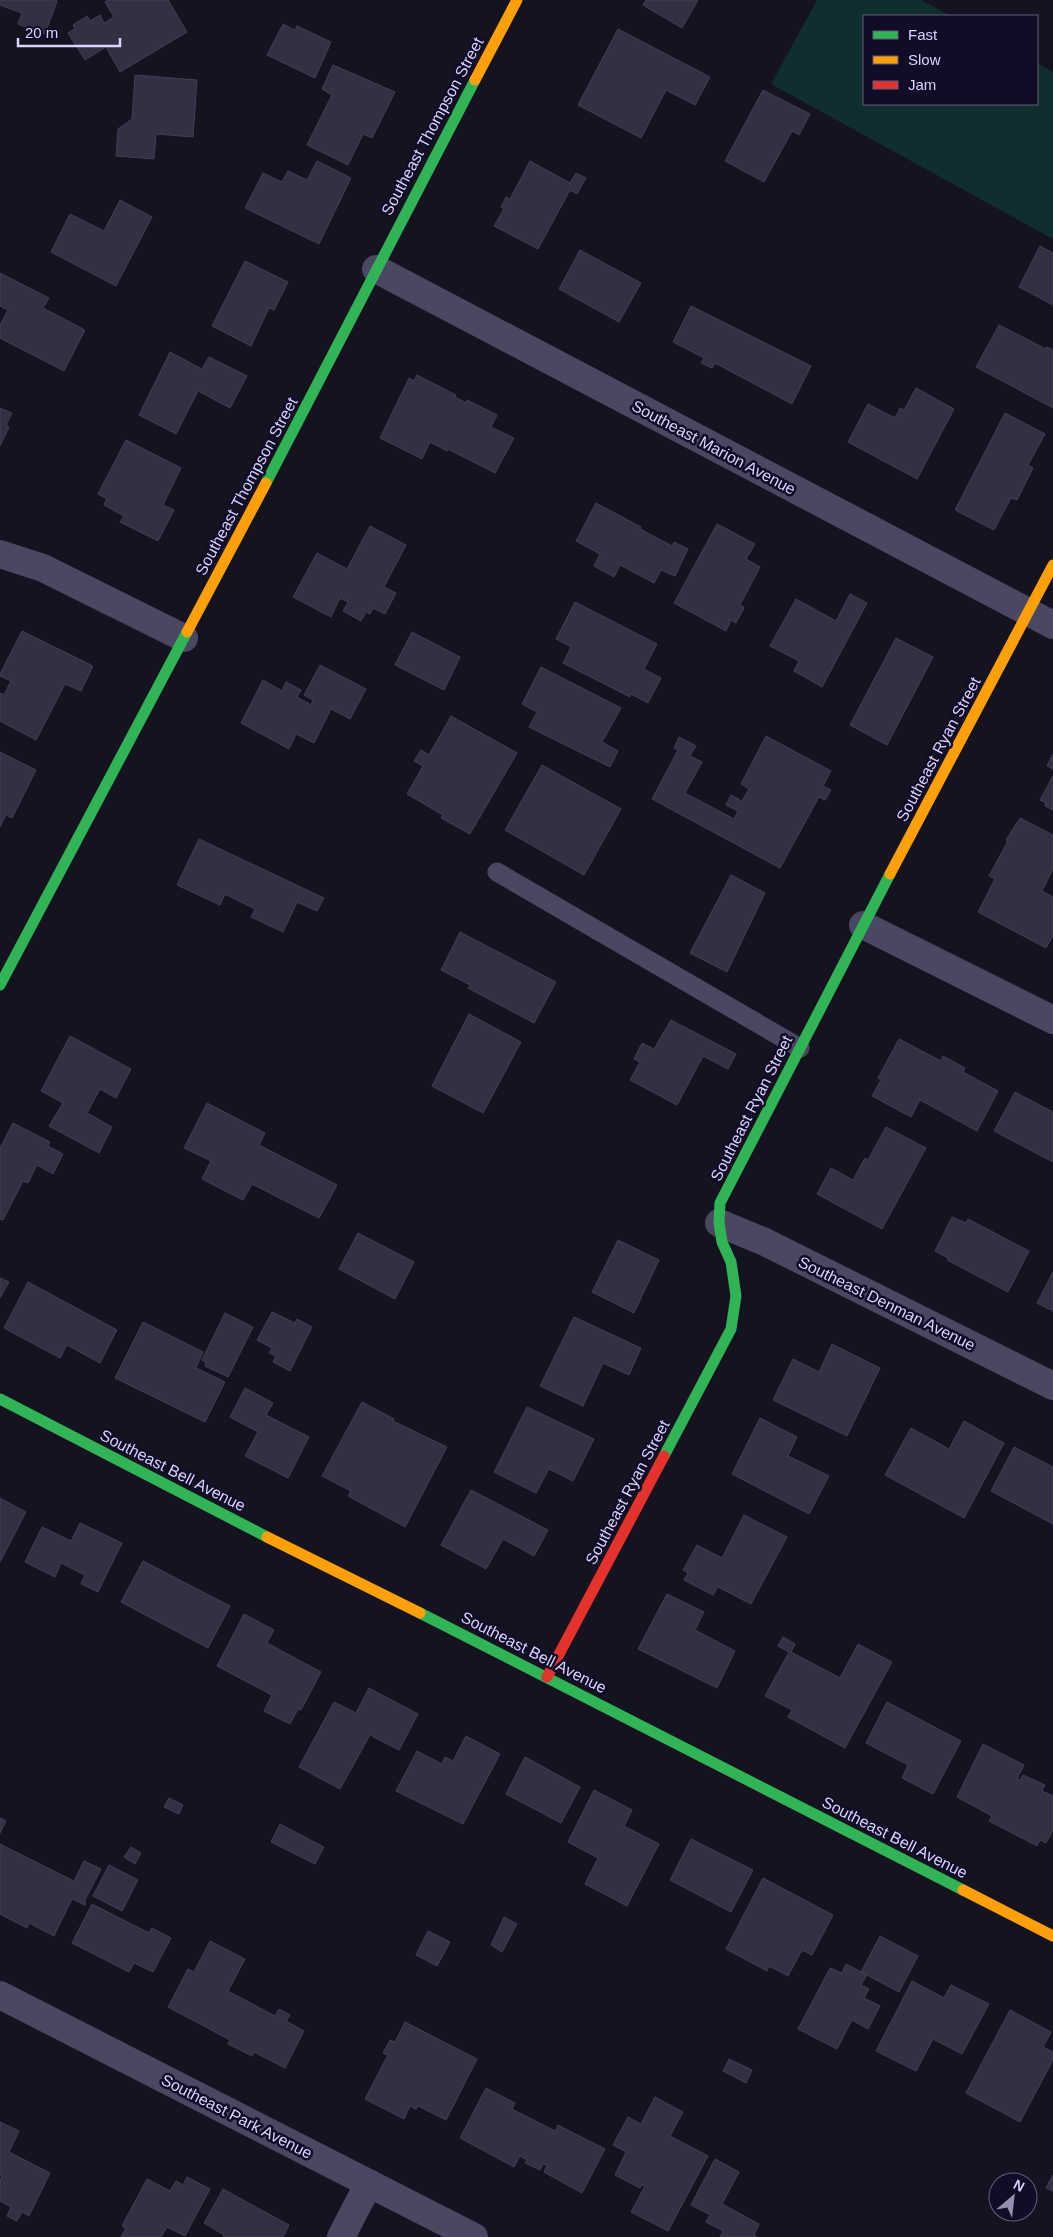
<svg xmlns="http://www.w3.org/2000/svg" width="1053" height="2237" font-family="Arial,sans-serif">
<rect width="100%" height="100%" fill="#161321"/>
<!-- green -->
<path fill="#102d2f" d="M817,0h104l30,16h-87v88h173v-41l16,9v167l-282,-155z"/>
<!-- building -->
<path fill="#343043" stroke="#433d55" d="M0,0h54l3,1 -12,33 -27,-10 4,-11 -22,-8z
M108,0h60l19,32 -67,40 -14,-25 -21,13 -17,-27 7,-4 -2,-4 14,-9 3,5 10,-6 4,8 10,-6 -9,-15z
M646,0h52l-16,28 -39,-23z
M283,24l12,6 2,-4 34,16 -16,36 -48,-23z
M618,29l92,48 -15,28 -29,-15 -25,48 -63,-33z
M333,65l62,27 -23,46 -9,-4 -15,31 -41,-20 25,-50 -10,-6z
M135,75l62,5 -4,57 -37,-3 -2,25 -38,-3 2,-27 14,-10z
M763,90l47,24 -11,21 -7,-4 -28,51 -39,-21z
M317,161l34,17 -32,66 -74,-36 18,-35 19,9 6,-11 19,9z
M530,161l40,22 6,-10 10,5 -9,16 -7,-4 -32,59 -44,-23 10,-17 -3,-2 5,-10 4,2z
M120,200l32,17 -36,69 -65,-34 19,-38 34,17z
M1040,246l13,7v52l-34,-18z
M580,250l61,33 -22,39 -60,-33z
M245,261l43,21 -14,28 -5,-2 -18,38 -39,-20z
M0,273l49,25 -6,10 42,22 -21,41 -64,-33v-13l8,-15 -8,-4z
M691,306l120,60 -19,38 -77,-41 -3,5 -11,-5 3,-5 -31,-16z
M999,325l47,24 1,-2 6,3v58l-77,-41z
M170,352l32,17 7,-12 38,19 -17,32 -32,-17 -22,43 -37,-19z
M417,375l39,20 -1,2 11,6 1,-3 30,15 -6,12 23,11 -19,35 -47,-24 -1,2 -17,-9 -8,17 -42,-21 29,-60 5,3z
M916,388l38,21 -37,70 -69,-37 20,-38 27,14 5,-10 4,2z
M0,408l12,5 -6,12 3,2 -9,19z
M1005,413l40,21 -17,31 5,3 -16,32 -6,-2 -17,32 -39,-20z
M126,440l55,28 -18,37 11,5 -16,31 -38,-19 4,-6 -20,-11 3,-6 -9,-5z
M596,503l45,24 -1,2 32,17 2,-4 14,7 -13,27 -14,-6 -7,13 -34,-18 -6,12 -20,-11 6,-12 -24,-13z
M717,524l38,20 -9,15 14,8 -20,38 4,2 -1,3 -7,13 -5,-3 -5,11 -52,-28z
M370,526l36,19 -22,42 12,6 -11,21 -12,-6 -3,6 -4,-2 -5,9 -18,-10 5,-9 -8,-4 -9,19 -38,-20 24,-44 30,16z
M850,594l17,9 -45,84 -28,-16 5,-10 -29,-15 26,-47 40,22z
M575,602l82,42 -13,25 17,9 -13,25 -17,-9 -1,3 -67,-34 8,-16 -15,-8z
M22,631l71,35 -12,25 -16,-7 -29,56 -36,-19v-28l4,2 7,-14 -11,-5v-2z
M412,632l48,25 -16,33 -49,-25z
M896,638l37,19 -46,88 -37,-20z
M320,665l46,24 -16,30 -19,-10 -17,34 -18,-9 -7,15 -48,-26 22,-43 19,11 4,-9 15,8 -4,7 14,8 2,-5 -9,-5z
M541,667l80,41 -19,34 16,9 -8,16 -81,-40 8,-15 -15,-8z
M451,716l66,37 -47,81 -29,-16 2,-3 -36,-21 16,-28 -9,-5 7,-11 8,5z
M766,736l65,35 -8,15 8,4 -6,10 -6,-3 -39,71 -128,-69 26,-49 -4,-2 5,-11 17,9 -6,10 12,6 -17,31 49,26 4,-8 -12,-6 5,-10 11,6 7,-12 -8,-5z
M0,752l36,18 -24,48 -6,-3 -6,12z
M1053,754v15l-6,-3z
M542,765l79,44 -37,66 -79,-45z
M1053,776v34l-8,-4 1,-3 -6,-3z
M1020,818l33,17v34l-11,22 11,6v38l-7,13 -68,-36 17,-33 -6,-3 19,-35 -2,-1z
M199,839l125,59 -7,13 -20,-9 -14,30 -32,-15 4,-8 -30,-15 -5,11 -43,-20z
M731,875l34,18 -38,79 -37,-19z
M460,932l96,50 -22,41 -66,-35 2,-3 -29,-15z
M469,1014l52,28 -38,71 -51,-27z
M671,1020l65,34 -8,15 -25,-13 -26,49 -47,-25 10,-18 -6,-3 8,-16 12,6z
M70,1036l61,33 -15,29 -16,-9 -13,24 25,14 -13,26 -50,-27 14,-23 -22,-12z
M899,1039l42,22 2,-5 22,12 -2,4 35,19 -21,40 -57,-31 -9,17 -39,-21 9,-16 -3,-2z
M1015,1092l38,20v50l-59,-31z
M207,1103l58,30 -6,12 78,40 -18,33 -67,-34 -9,16 -41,-21 9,-18 -27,-13z
M13,1123l37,19 -2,4 15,8 -10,20 -16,-9 -9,18 -5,-2 -20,39 -3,-1v-71z
M886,1127l40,21 -44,81 -65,-35 14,-26 22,12 12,-22 3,2z
M952,1217l14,6 2,-4 61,32 -21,41 -61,-32 1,-2 -13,-7z
M358,1233l56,29 -19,37 -56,-30z
M618,1240l41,20 -25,53 -42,-21z
M1053,1272v39l-16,-8z
M0,1278l9,4 -9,16z
M28,1282l89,48 -17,33 -33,-18 -7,13 -56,-30z
M272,1312l23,11 2,-4 15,8 -22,44 -17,-9 3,-6 -7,-3 3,-5 -15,-8z
M225,1313l28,14 -25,50 -23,-11 1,-3 -4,-3z
M574,1317l67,31 -12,27 -26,-12 -20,43 -43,-20z
M143,1322l60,30 -7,16 29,14 -20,40 -90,-44z
M832,1344l48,24 -33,68 -74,-36 20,-41 26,13z
M245,1388l28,15 -7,12 43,22 -21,41 -43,-22 13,-24 -28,-15z
M362,1402l32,17 -1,2 54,26 -42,80 -57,-31 3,-5 -29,-15z
M527,1407l67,32 -21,42 -24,-12 -13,24 -42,-21z
M760,1418l37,19 -9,19 41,20 -20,38 -77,-40z
M964,1421l40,22 -40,75 -79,-43 26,-47 38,21z
M1014,1447l39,20v57l-62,-33z
M471,1490l77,40 -14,26 -31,-17 -17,30 -45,-24z
M0,1498l26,14 -26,50z
M744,1515l43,22 -36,67 -33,-17 -5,8 -29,-15 4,-7 -5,-3 14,-25 25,13z
M80,1523l42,20 -24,49 -17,-8 4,-9 -24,-12 -6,14 -30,-15 17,-35 29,14z
M143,1561l87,45 -22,42 -87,-46z
M667,1594l37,18 -9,18 40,21 -18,37 -79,-39z
M244,1614l30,16 -7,13 54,29 -20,38 -3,-1 -8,15 -26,-13 8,-16 -55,-29z
M783,1637l12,7 -4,8 49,26 18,-34 34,18 -47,86 -57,-31 4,-7 -27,-14 24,-44 -11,-6z
M369,1688l49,26 -19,36 -29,-15 -30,54 -41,-22 35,-65 22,11z
M887,1702l74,39 -28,53 -31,-16 6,-13 -42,-22z
M466,1736l34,18 -37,70 -67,-33 21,-40 25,13 3,-7 8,4z
M983,1744l41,21 -7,14 3,1 3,-5 22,10 -3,6 11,5v34l-7,13 -6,-3 -3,6 -48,-25 3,-5 -35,-19z
M525,1757l55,30 -19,36 -55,-29z
M594,1790l38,20 -8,16 35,18 -32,62 -42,-22 13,-26 -30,-16z
M169,1798l14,7 -4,9 -15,-7z
M0,1818l6,3 -6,12z
M280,1824l44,23 -9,17 -44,-22z
M691,1839l62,31 -22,42 -61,-32z
M0,1844l74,37 10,-20 17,8 -17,33 2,1 -1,2 -13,-6 -18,37 -25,-13 -2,5 -27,-14z
M131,1847l10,6 -6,11 -11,-7z
M109,1865l29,15 -16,31 -29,-15z
M763,1878l70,37 -21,40 -10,-5 -14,26 -19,-10 -2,5 -41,-22z
M92,1904l57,29 3,-5 19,10 -18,34 -19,-9 -5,9 -57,-29z
M504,1917l13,7 -15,28 -11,-7z
M428,1931l22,11 -13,24 -21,-11z
M880,1936l38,20 -19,36 -38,-20z
M210,1941l35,18 -17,32 47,25 4,-7 11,6 -4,6 18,10 -19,37 -31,-16 -2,4 -24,-12 2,-4 -62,-33 20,-38 6,3z
M846,1964l21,11 -6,10 8,4 -5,9 16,8 -12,23 -16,-9 -15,29 -39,-20 32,-61 12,5z
M912,1981l32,17 7,-13 38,19 -27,50 -29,-15 -17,32 -40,-20z
M1010,2010l41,22 -8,15 10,5v8l-33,62 -54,-29z
M405,2022l72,37 -31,61 -28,-14 -2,3 -6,-3 -6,13 -39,-20 23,-44 -5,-2 7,-13 5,2z
M729,2059l23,11 -6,13 -23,-12z
M486,2088l29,15 -3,6 43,22 3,-6 47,24 -23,44 -38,-21 3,-7 -4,-1 -3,6 -15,-7 2,-3 -7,-4 -6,11 -54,-29z
M655,2097l28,15 -13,24 38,20 -40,75 -37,-19 14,-26 -3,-1 -2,3 -25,-13 11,-23 -13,-7 15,-28 13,7z
M0,2122l19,9 -10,21 41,21 -21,43 -7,-4 -5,9 -10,-5 4,-9 -11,-6v-20l2,-5 -2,-1z
M715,2159l24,13 -17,32 37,20 -5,11 3,2h-37l3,-6 -17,-9 4,-7 -19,-10z
M1053,2175v16l-7,-3z
M187,2177l23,12 -25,47 -18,-9 -6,10h-40l5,-9 -4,-2 25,-47 23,12 6,-10 7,4z
M223,2189l66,36 -6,12h-60l1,-2 -20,-12z"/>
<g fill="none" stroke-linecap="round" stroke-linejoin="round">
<!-- lane -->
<path stroke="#494762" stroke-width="19" d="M497,872l303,176"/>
<!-- street -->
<path stroke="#494762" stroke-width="28" d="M376,269l677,356
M0,554l43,14 141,70
M863,925l190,95
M719,1223l46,19 288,144
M0,1995l474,242
M341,2237l28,-54"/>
<!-- fast -->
<path stroke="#30b455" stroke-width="11" d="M266,483l209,-403
M0,985l187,-353
M0,1399l267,138
M664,1456l67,-127 5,-33 -5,-34 -9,-20 -3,-19 1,-20 170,-329
M420,1613l543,277"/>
<!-- slow -->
<path stroke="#ff9f0a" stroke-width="11" d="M475,80l42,-80
M187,632l79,-149
M890,874l163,-309
M267,1537l153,76
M963,1890l90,46"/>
<!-- jam -->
<path stroke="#e5322d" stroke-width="11" d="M547,1677l117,-221"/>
</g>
<g text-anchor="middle" stroke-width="5" stroke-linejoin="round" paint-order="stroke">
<!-- street labels -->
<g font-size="16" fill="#dad2ff" stroke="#120d27">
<text transform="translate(432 126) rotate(-62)" y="6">Southeast Thompson Street</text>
<text transform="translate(714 447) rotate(28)" y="6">Southeast Marion Avenue</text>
<text transform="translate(246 486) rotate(-62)" y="6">Southeast Thompson Street</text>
<text transform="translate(938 749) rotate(-62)" y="6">Southeast Ryan Street</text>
<text transform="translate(751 1108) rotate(-63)" y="6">Southeast Ryan Street</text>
<text transform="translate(887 1303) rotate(26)" y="6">Southeast Denman Avenue</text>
<text transform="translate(173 1470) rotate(27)" y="6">Southeast Bell Avenue</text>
<text transform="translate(627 1492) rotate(-62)" y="6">Southeast Ryan Street</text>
<text transform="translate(534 1652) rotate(27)" y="6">Southeast Bell Avenue</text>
<text transform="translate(895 1837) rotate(27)" y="6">Southeast Bell Avenue</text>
<text transform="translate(237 2116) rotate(27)" y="6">Southeast Park Avenue</text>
</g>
</g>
<!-- legend -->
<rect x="863" y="15" width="175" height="90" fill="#120d27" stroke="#625c7d"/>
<rect x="873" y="31" width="25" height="8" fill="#30b455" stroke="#625c7d"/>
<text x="908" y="40" font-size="15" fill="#dad2ff">Fast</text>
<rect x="873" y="56" width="25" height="8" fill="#ff9f0a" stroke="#625c7d"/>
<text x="908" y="65" font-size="15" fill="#dad2ff">Slow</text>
<rect x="873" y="81" width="25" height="8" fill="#e5322d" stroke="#625c7d"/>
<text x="908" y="90" font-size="15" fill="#dad2ff">Jam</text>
<!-- north arrow -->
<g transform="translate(1013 2197) rotate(28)"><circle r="24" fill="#120d27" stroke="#625c7d"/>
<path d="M0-4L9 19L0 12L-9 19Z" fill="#958fb1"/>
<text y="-8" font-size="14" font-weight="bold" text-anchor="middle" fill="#dad2ff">N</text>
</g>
<!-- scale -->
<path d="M18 38v8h102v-8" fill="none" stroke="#dad2ff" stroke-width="2.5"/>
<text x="25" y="38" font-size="15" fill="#dad2ff" stroke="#120d27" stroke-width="4" paint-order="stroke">20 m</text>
</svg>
